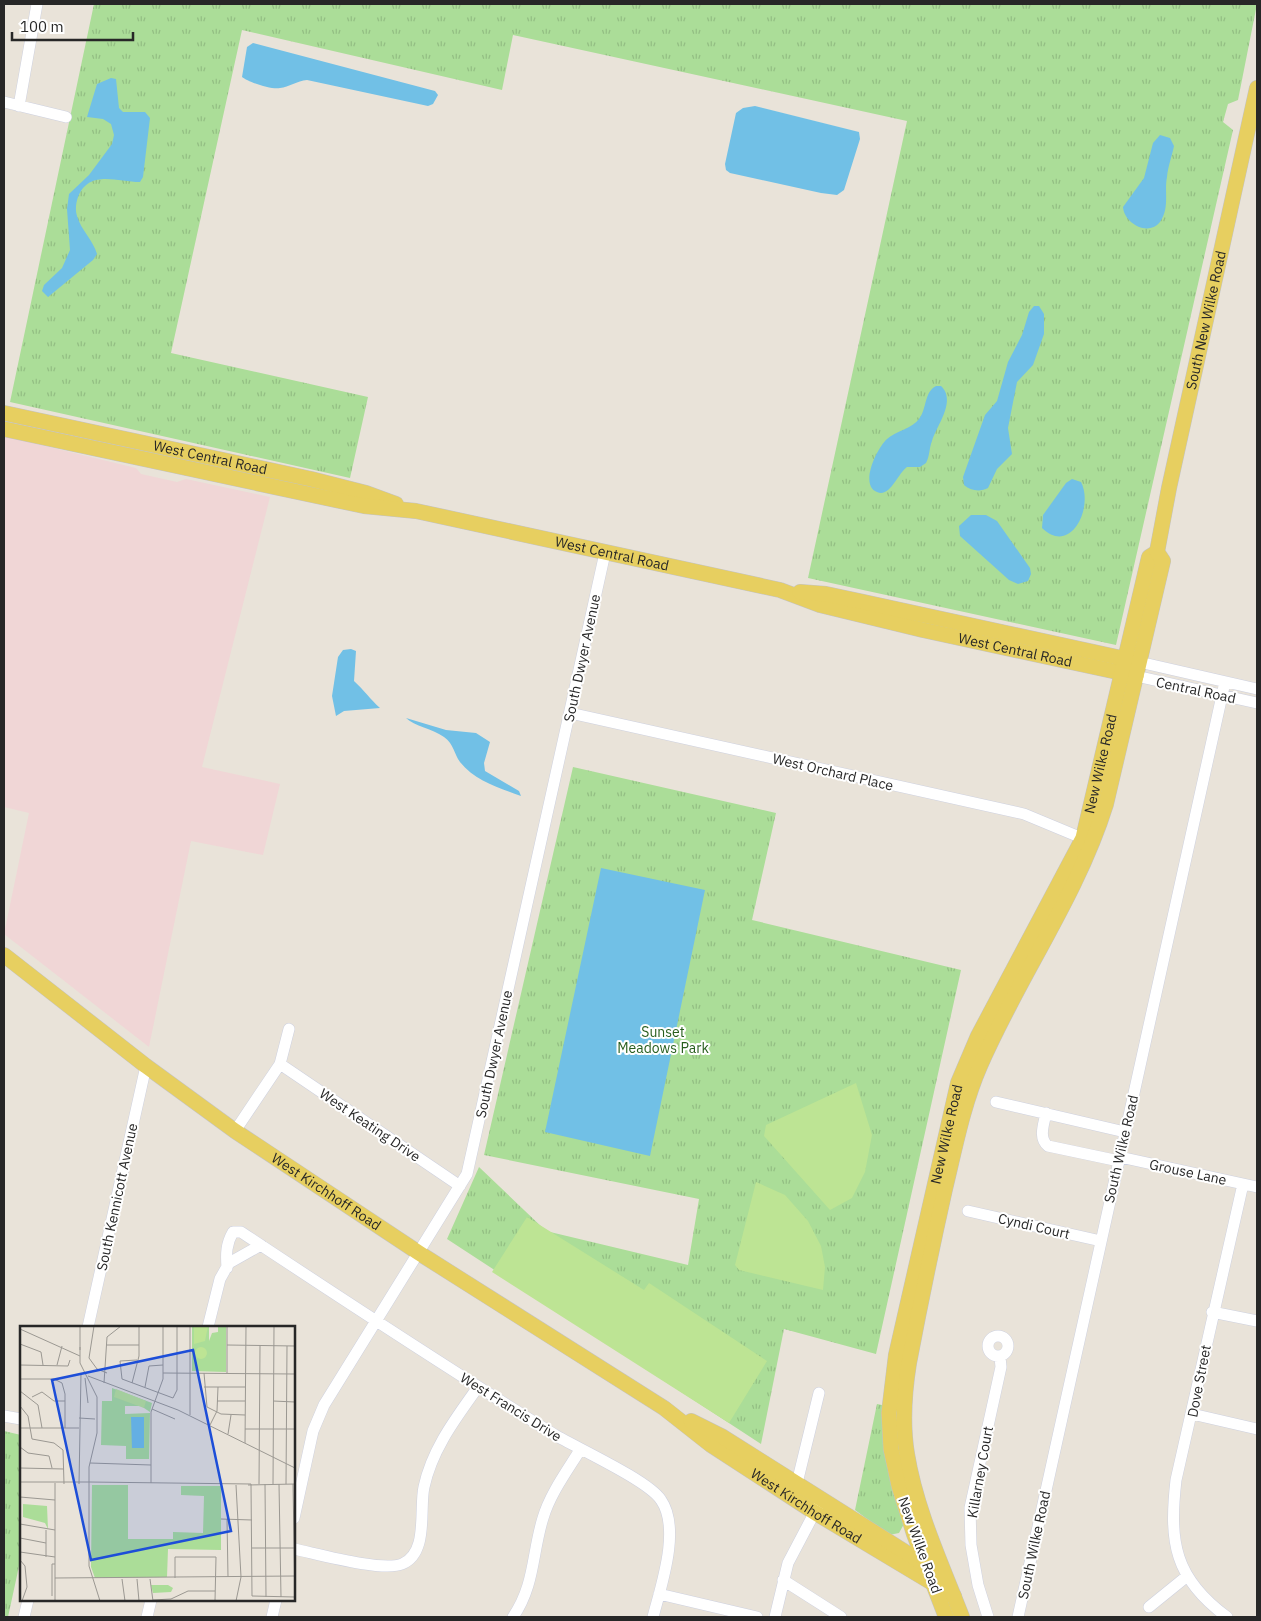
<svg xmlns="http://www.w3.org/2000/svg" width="1261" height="1621" font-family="'IBM Plex Sans',sans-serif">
<defs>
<pattern id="grass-tufts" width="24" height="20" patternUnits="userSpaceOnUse" patternTransform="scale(1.25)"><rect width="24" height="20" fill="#abdd98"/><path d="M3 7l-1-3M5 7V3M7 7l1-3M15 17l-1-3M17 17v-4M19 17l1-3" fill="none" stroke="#93be83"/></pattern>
</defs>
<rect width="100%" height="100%" fill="#e9e3d9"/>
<!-- medical -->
<path fill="#f0d6d6" d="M4,436l132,32 5,6 36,8 9,-3 84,18 -68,270 78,17 -17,71 -72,-14 -42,206 -145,-113 25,-121 -25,-6z"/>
<!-- grass -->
<path fill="url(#grass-tufts)" d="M94,4h1163l-19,96 -10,4 -5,18 10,8 -117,515 -308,-67 99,-457 -394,-86 -11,55 -260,-60 -71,323 197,44 -18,81 -340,-76z
M573,767l203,46 -24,107 209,50 -85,384 -92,-25 -23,115 -314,-205 32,-72 67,64 142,34 11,-66 -215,-44z
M877,1404l5,1c1,45 9,77 22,119l-5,9 -10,2 -34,-25z
M4,1431l17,4v122l-13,60h-4z"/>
<!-- pitch -->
<path fill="#bde494" d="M856,1083l16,52 -7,37 -13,26 -22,12 -66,-74 2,-11z
M756,1182l29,13 23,26 13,25 4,21 -2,23 -84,-20 -4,-5z
M527,1217l117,73 5,-7 118,78 -38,62 -237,-151z"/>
<!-- water -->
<path fill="#71c0e6" d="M253,43l182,48 3,4 -5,9 -5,2 -121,-26c-10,1 -18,7 -27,8 -8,2 -32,-6 -38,-11l5,-30z
M111,78l5,1 3,29 4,4h22l5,6 -7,59 -3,5c-23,0 -51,-13 -62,15 -2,6 -3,13 -1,19 4,14 16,24 20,38l-4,6 -45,37 -6,-6 2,-6 18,-17 8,-18 -3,-41 2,-15 20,-19 23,-31 2,-9 -3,-11 -8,-5 -16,-2 10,-33z
M755,106l104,26 1,7 -16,51 -7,5 -16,-2 -91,-20 -4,-3 -1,-6 11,-51 7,-5z
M1160,135l10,3 4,8c-2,10 -6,20 -7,31 -3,14 3,31 -7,45 -12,15 -36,1 -37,-15l21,-29 9,-35z
M1034,306h5l5,8v20l-11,31 -16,17 -9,46 4,26 -15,15 -9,19c-7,4 -18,3 -24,-3l-1,-8 22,-62 12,-14 11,-39 14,-27 7,-23z
M936,386h5c16,15 -5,40 -9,55 -3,7 -2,15 -6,22l-6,4h-13c-9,6 -17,31 -30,25 -18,-7 0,-44 10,-53 9,-8 26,-11 32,-20 8,-10 5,-27 17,-33z
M1072,479l9,3c13,25 -10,74 -39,46l1,-13 23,-32z
M971,515h15l11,6 33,47 1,6 -3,7 -10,3 -9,-4 -49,-44 -1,-10z
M351,649l5,2 -2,30c10,9 16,18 26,27l-36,3 -8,5 -4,-20 6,-39 5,-7z
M406,718l40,12 30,3 14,9 -6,21 1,8 34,20 2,5c-21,-8 -46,-15 -61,-34 -6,-8 -6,-18 -16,-25 -11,-8 -30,-11 -38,-19z
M601,868l104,22 -55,266 -105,-24z"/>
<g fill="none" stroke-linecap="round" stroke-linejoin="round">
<defs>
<path id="minor" d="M4,102l62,15
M19,106l18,-102
M1139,662l118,27
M1136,676l121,27
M570,713l454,101 65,27
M280,1064l180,122
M996,1102l129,30
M1046,1113c-2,11 -8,25 2,33l71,15
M235,1131l45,-67 9,-35
M1120,1157l137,30
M968,1211l133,30
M227,1268c-1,-14 -1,-24 6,-36h8c104,69 208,137 314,203 24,14 94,46 106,65 20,29 0,86 -8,117
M1212,1312l45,9
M88,1327l58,-261
M208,1327l12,-48 9,-16 32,-18
M988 1346a10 10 0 1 1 20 0a10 10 0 1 1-20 0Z
M1192,1414l65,15
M4,1416l17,3
M797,1483l22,-90
M294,1518l19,-87 11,-26 143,-231 138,-621
M294,1549c24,5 88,23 108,15 27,-11 17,-55 22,-77 8,-38 32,-69 54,-100
M783,1580l58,37
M659,1594l98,23
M1149,1607l37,-30
M24,1617l4,-17
M147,1617l4,-17
M272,1617l4,-17
M513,1617c22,-32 19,-64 30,-99 7,-24 24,-47 37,-68
M775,1617l13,-54 30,-57
M988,1617l-10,-32 -7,-40 -1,-37 31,-141 -1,-10
M1018,1617l207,-935
M1227,1617c-53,-39 -58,-75 -51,-137l67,-296"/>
<g id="major">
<path id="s1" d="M4,413l307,66 55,14 30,11"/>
<path id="s2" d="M4,429l360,77 52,5 364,79 40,15 103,25 213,46"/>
<path d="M800,592l26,2 33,7 276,60"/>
<path id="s3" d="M4,955l142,111 89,65 184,122 245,155 47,37 103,67 140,84"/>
<path d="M691,1421l32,16 206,130"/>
<path id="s4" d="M946,1617l-32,-83 -15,-48 -8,-37 -2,-36 7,-58 62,-272 20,-47 105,-198 66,-281 8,-5"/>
<path id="s5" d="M962,1617c-20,-52 -46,-107 -55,-163 -5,-30 -3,-60 2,-91 11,-58 23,-116 36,-174 10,-41 18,-84 35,-123 39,-90 97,-169 126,-262l57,-243 -6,-9 12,-64 88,-400"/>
</g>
</defs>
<!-- minor casing -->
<use href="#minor" stroke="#ced1df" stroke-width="12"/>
<!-- major casing -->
<use href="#major" stroke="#c3c3c3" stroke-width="16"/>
<!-- minor -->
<use href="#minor" stroke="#fff" stroke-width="11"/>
<!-- major -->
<use href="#major" stroke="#e7cf60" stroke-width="15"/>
</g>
<g text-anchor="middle" stroke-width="4" stroke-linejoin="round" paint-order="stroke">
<!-- street labels -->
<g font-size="14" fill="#272727" stroke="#fff">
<text dy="5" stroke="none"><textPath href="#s5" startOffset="1358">South New Wilke Road</textPath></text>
<text dy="5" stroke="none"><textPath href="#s1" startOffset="211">West Central Road</textPath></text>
<text dy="5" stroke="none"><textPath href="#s2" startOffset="621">West Central Road</textPath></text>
<text dy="5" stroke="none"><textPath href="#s2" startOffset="1036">West Central Road</textPath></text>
<text transform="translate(582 658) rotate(-78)" y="5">South Dwyer Avenue</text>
<text transform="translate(1196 690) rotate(12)" y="5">Central Road</text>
<text dy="5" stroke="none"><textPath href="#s4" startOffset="902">New Wilke Road</textPath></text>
<text transform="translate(833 772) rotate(13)" y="5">West Orchard Place</text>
<text transform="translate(494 1054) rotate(-78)" y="5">South Dwyer Avenue</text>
<text transform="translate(370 1125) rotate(34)" y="5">West Keating Drive</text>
<text dy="5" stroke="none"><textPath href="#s4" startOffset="498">New Wilke Road</textPath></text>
<text transform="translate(1121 1149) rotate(-77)" y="5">South Wilke Road</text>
<text transform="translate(1188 1172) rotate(12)" y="5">Grouse Lane</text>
<text dy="5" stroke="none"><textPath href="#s3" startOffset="400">West Kirchhoff Road</textPath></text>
<text transform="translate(117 1197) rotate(-78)" y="5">South Kennicott Avenue</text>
<text transform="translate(1034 1226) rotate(13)" y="5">Cyndi Court</text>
<text transform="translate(1199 1381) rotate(-79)" y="5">Dove Street</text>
<text transform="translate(511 1407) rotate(32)" y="5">West Francis Drive</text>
<text transform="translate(980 1472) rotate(-80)" y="5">Killarney Court</text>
<text dy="5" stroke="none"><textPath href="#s3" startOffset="974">West Kirchhoff Road</textPath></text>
<text transform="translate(920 1545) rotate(70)" y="5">New Wilke Road</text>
<text transform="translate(1034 1545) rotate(-78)" y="5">South Wilke Road</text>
</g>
<!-- park labels -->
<g font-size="14" fill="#275e1d" stroke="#fff">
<text x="663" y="1037">Sunset<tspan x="663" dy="16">Meadows Park</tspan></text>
</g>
</g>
<!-- overview -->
<g transform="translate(20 1326)">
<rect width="275" height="275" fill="#e9e3d9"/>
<path d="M172,0h17v15l3,-8 6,-1v-6h8v46l-34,-1zM92,62l40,15 -2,9 -9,-6h-16v8l25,-1 -1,46h-23v-13l-25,-1 1,-44h10zM72,159h36v54h45v-7l30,1 1,-37 -23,-1v-9h40v64l-53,-1 -1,28 -72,1 -4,-11zM3,178l24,2 1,23 -3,-6 -22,-6zM131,259h17l5,3 -2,4 -18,1z" fill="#abdd98"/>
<path d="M174,0h14l-3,15 -11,3zM175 27a6 6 0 1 1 12 0a6 6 0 1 1-12 0ZM96,63l30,12 -2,7 -30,-11z" fill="#bde494"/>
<path d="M111,91h13v31h-12z" fill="#71c0e6"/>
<path fill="none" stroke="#9b9892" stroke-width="1" d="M60,0v24M74,0l-5,32 8,11 10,4M0,3l60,27M0,18l21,8 2,13M87,19h32M207,19l68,1M60,21v16l17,34v36l-8,34v99l11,35M117,34l-17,1 2,18 51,19M0,39l48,1 2,-6M37,39l5,-19M143,47l132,1M184,47l3,34 14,7 24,1M207,47v-47M68,50l90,34 117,58M65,52l3,25M0,53h34l8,4M42,57l3,11v34M84,57l3,-46 14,-11M112,57l7,-27v-30M125,61l4,-21 14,-1M184,61h41M0,65l18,14 4,23M12,71l10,-5 12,9h11M153,72l4,-8v-64M197,75h28M253,75l22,1M0,80l8,10 4,23 22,4 9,7 1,34M132,83l23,10M170,89v-89M59,92l16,1M190,99l7,-14 1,-24M0,102h59M225,103h50M208,108l3,-19M225,117l1,-117M0,121l8,6 21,3 3,12M70,137l61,2M0,142l44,1M0,156h69M69,156l162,2M35,157v118M131,157v-71l12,-33v-53M59,158l2,-111M231,158l1,112M239,158l1,-138M245,158l1,113M253,158l1,-158M259,158l2,113M266,158l1,-138M273,158l2,113M228,159l47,-1M0,171l35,3M201,193l31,1M207,193l1,58M0,198l35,6M26,204v27M0,212l26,5M232,222h43M0,226l35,5M0,234l5,6 2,21 -5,14M35,252l240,-2M155,252v-21h41l-1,44M102,253l3,22M117,253l2,22M130,253l3,22M32,270v-32h3M232,270l43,1M133,274l18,-1 17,-8h27M216,275l5,-24 -5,-92"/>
<path fill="#1d4ed8" fill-opacity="0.15" stroke="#1d4ed8" stroke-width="2.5" d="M173,24l38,181 -140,29 -39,-180z"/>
<rect width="275" height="275" fill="none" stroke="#272727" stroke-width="2.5"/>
</g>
<!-- border -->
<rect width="1261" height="1621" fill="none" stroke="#272727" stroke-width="10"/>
<!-- scale -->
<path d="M12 32v8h121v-8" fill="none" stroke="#272727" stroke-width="2.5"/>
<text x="20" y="32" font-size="15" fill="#272727" stroke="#ffffff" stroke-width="4" paint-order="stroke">100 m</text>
</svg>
